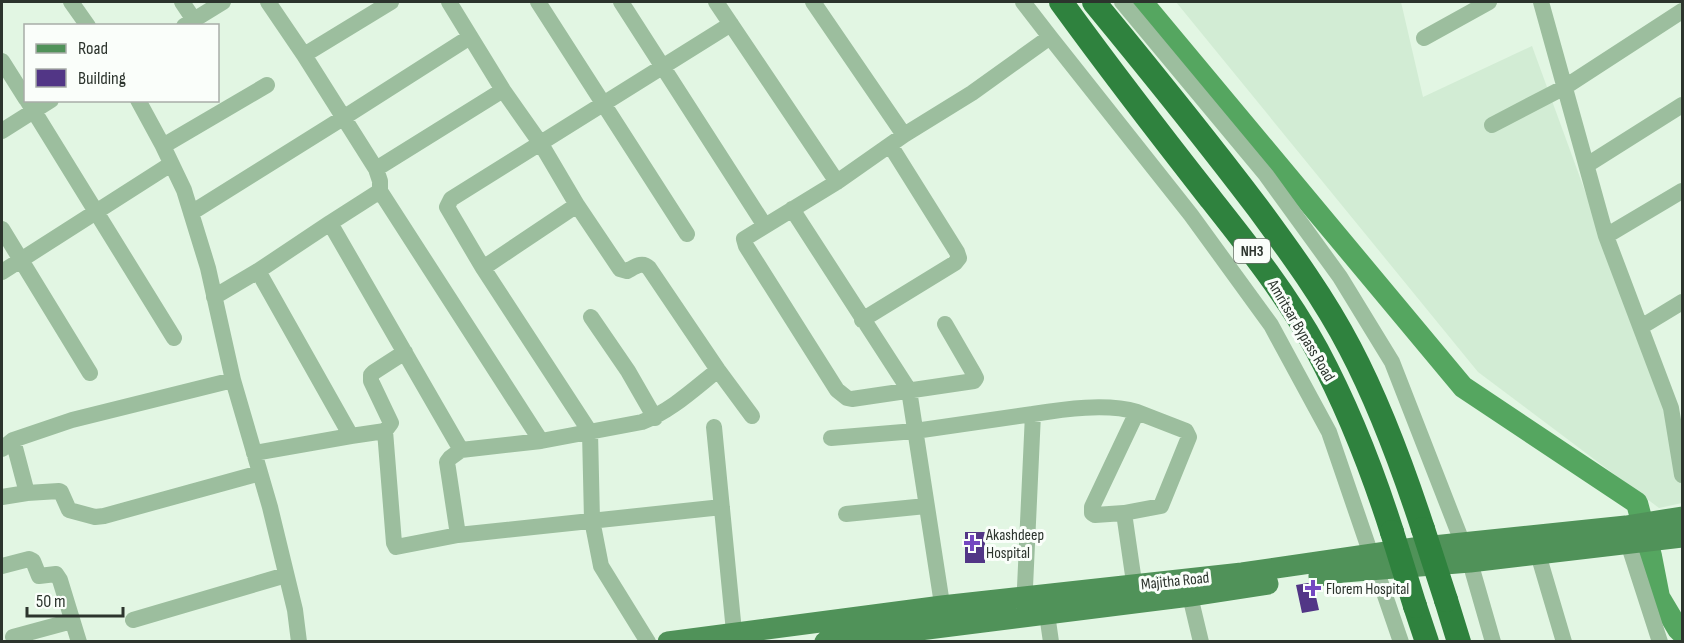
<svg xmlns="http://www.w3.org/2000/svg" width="1684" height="643" font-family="'Sofia Sans Condensed',sans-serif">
<rect width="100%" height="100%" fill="#e2f6e3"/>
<!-- built -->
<path fill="#d2ecd4" d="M1176,2h225l22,95 109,-51 150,411v46l-23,5 -181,-136z"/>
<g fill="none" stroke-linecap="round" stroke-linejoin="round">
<!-- river -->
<path stroke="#55a660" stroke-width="22" d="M1142,2l321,385 174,116 14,53 8,41 19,32 4,4"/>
</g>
<!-- building -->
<path fill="#523686" d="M965,532h20v31h-20z
M1308,583l6,5 5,22 -17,3 -6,-28z"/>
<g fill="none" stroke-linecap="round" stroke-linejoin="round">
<!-- minor -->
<path stroke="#9cbe9e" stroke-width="16" d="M71,2l17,24
M182,2l12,18
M268,2l36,53 72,114 4,12v10
M449,2l54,88 38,54 36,61 43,64 7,2c8,-4 15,-10 22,-3l69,102 34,46
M538,2l149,232
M621,2l144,224
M716,2l121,180
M813,2l91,133
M1023,2l27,35 141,178 80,110 58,107 72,210
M1122,2l144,173 74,102 52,85 78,200 23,80
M1541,2l65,234 65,172 11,67
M184,26l39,-24
M1424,38l65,-36
M304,55l87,-53
M2,61l24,38
M27,100l147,238
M138,100l25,46 21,44 24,78 25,112 37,127 25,103 4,32
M1492,125l73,-38 117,-76
M2,131l49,-31
M163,146l104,-61
M1587,165l95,-60
M376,169l127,-79
M792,209l117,181 35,227
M191,213l152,-95 127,-81
M330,223l50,-32 161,250
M2,229l88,144
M1606,236l76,-45
M483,268l94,-63
M258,271l93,165 34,-5
M2,272l169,-108
M214,297l44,-26 72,-48 131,227 80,-9 101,-19c29,-11 52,-33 76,-52
M591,317l37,54 27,47
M862,320l93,-57 4,-5 -2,-6 -67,-107
M945,324l29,50 2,4 -2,3 -122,18 -5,-1 -10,-8 -91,-144 -2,-7 93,-57 67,-47 68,-42 78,-56
M1641,327l41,-25
M405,352l-31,20 -3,3v6l20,42 -6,8 9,112 2,4 62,-12 -11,-73 3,-4 11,-8
M714,427l21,215
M831,438l84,-7 118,-17
M13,440l14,53 32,-2 2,1 8,18 26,7 9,-1 156,-43
M2,449l11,-9 59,-20 161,-40
M254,453l97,-17
M2,497l25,-4
M1124,513l37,-7 28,-69 -3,-6 -49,-19
M846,514l80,-8
M458,535l264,-28
M1628,543l32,99
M1538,554l26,88
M2,566l27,-7 4,2 6,15 17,-2 4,6 19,62
M1190,596l11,46
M1024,609l9,-195c31,-5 74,-11 104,-2l-45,95v6l3,2 29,-2 12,83
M1047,614l4,28
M133,620l153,-45
M13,637l59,-16
M648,642l-47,-76 -9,-46 -2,-88 -107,-164 -36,-61 4,-8 280,-175"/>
<!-- major -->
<path stroke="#509259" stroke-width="21" d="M1319,576l25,-4 126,-10 212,-25
M668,642l274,-36 300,-33 172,-25 212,-22 56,-9
M825,642l365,-46 78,-12"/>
<!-- highway -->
<path stroke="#2f823e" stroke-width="24" d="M1061,2c48,66 98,131 149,196 38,48 77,97 107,152 31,58 55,119 75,182
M1094,2c56,68 111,136 164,206 33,45 66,90 92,140 30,57 53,120 73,181
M1446,600l13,42
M1415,606l12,36"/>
<!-- highway-bridge -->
<path stroke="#2f823e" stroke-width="24" d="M1423,529l23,71
M1392,532l23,74"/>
</g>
<!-- markers -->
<g fill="#7448c1" stroke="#fafefa" stroke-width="2">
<path d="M969 534h6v6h6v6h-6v6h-6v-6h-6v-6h6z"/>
<path d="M1310 579h6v6h6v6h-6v6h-6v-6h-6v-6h6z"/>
</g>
<g text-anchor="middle" stroke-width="6" stroke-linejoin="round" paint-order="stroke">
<!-- shield labels -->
<rect fill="#fafefa" stroke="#6a716a" stroke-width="1.5" x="1234" y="239" width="36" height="24" rx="4.5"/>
<g font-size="15" font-weight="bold" fill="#2c342d">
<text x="1252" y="256">NH3</text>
</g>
<!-- street labels -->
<g font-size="16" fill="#2c342d" stroke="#fafefa">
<text transform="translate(1302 330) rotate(59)" y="6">Amritsar Bypass Road</text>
<text transform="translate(1175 580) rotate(-6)" y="6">Majitha Road</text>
</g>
<!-- poi labels -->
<g font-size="16" fill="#2c342d" stroke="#fafefa" text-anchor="start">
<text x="986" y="540">Akashdeep<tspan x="986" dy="18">Hospital</tspan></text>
<text x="1326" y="594">Florem Hospital</text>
</g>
</g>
<!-- border -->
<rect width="1684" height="643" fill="none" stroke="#2c342d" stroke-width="6"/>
<!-- legend -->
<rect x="24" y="24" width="195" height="78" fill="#fafefa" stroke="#a8ada8" stroke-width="1.5"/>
<rect x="36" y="44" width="30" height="9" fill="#509259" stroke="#a8ada8" stroke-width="1.5"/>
<text x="78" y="54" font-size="18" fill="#2c342d">Road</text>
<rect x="36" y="69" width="30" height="18" fill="#523686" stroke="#a8ada8" stroke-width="1.5"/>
<text x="78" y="84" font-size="18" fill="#2c342d">Building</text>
<!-- scale -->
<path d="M27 607v9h96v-9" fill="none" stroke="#2c342d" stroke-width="3"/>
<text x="36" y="607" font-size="18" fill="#2c342d" stroke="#fafefa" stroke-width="4.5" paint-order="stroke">50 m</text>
</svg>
